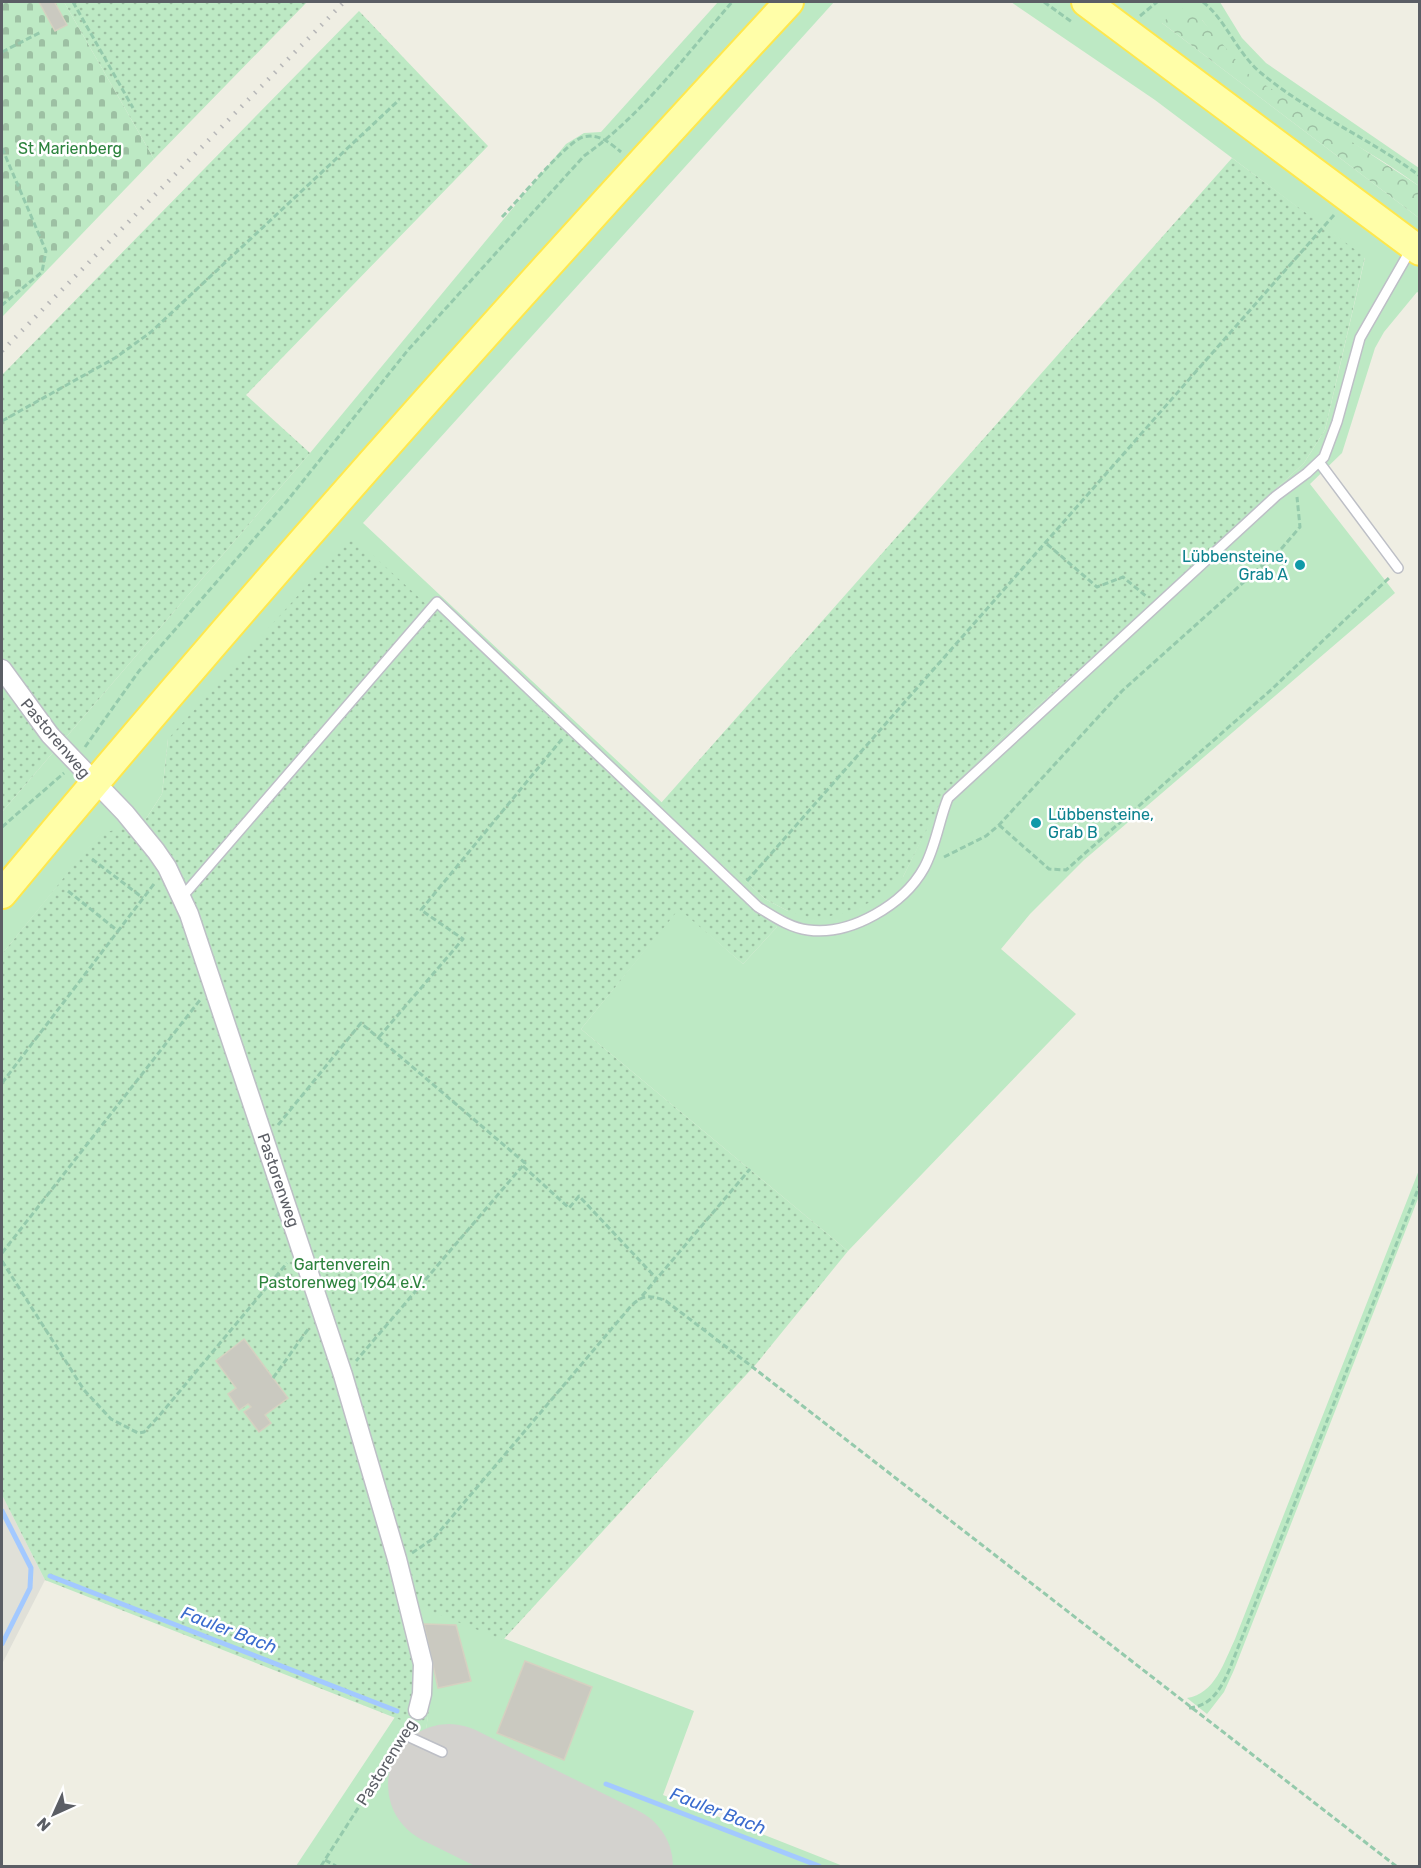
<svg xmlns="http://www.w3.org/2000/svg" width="1421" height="1868" font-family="Rubik,sans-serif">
<defs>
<pattern id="forest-crowns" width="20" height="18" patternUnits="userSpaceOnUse" patternTransform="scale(1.5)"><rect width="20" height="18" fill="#bde9c4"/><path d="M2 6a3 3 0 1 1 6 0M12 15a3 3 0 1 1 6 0" fill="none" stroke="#9dc0a3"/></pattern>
<pattern id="cemetery-stones" width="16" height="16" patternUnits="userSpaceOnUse" patternTransform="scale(1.5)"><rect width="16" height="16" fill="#bde9c4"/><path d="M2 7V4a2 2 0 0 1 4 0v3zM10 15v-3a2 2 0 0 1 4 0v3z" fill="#9dc0a3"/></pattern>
<pattern id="garden-dots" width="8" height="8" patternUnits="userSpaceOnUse" patternTransform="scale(1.5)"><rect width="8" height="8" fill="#bde9c4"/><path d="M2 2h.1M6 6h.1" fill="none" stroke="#9dc0a3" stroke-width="1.8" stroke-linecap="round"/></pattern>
</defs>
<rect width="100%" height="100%" fill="#efeee3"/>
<!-- industrial -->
<path fill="#e0e0d8" d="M2,1495l43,85 -43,84z"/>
<!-- green -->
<path fill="#bde9c4" d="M718,2h116l-471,521 402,376 23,12 115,-34 41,-84 49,-48 122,-107 189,-175 21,-33 40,-172 -210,-158 -144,-98h209l22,36 24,25 153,105v18c-54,-41 -120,-68 -173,-113 -17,-15 -30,-35 -44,-53l-40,3 257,195v75l-2,-1 -33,40 -9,16 -33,105 -32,31 85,109 -311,267 -54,54 -29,35 75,65 -228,237 -267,-222 98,-121 64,56 34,-37 -609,-188 -6,55 -20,31 -42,9 -98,120v-142l308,-359 256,-309 18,-11 17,-1z
M1419,1170v26l-185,474 -10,22 -17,22 -20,-16c28,-4 37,-36 48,-59z
M419,1606l275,105 -31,84 180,71h-547l99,-149 31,12 7,-47z"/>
<!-- forest -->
<path fill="url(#forest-crowns)" d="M1185,8l17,12 45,53 172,113v32l-257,-195 12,-11z"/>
<!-- cemetery -->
<path fill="url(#cemetery-stones)" d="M2,2h62l90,157 -152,158z"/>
<!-- garden -->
<path fill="url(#garden-dots)" d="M64,2h243l-153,157z
M359,11l129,135 -242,249 64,58 -308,359v-437z
M1232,158l133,99 -40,173 -21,33 -189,175 -122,107 -48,48 -42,84 -32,25 -30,12 -27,5 -26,-8 -23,-12 -104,-96z
M352,536l425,391 -34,37 -64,-55 -98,120 267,222 -91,112 -254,277 -83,-33 13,75 -7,48 -381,-150 -43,-85v-541l98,-121 42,-8 20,-31 6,-55z"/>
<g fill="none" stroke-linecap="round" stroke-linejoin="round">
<!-- stream -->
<path stroke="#a3c9ff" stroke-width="5" d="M2,1511l29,57 -1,20 -28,56
M50,1576l347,135
M606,1784l213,82"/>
<!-- runway -->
<path stroke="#d3d2ce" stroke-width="122" d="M449,1785l163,81"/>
</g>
<!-- building -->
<path fill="#cac9c0" stroke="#d5d1c1" stroke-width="1.5" d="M39,2h19l-3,1 12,22 -12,6z
M244,1339l44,59 -23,17 6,8 -12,9 -15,-20 7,-5 -3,-3 -9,6 -11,-16 8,-6 -20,-27z
M424,1624l32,1 15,56 -33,7z
M525,1661l67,26 -28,73 -67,-27z"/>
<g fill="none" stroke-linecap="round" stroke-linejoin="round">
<defs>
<path id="service" d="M1319,462l79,106
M182,897l255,-295 321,305c15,9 32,21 50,23 43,6 96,-26 116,-62 12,-22 15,-48 24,-70l328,-302 31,-23 17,-16 13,-35 23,-84 51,-89
M405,1735l37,17"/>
<path id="minor" d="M2,669l48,66 75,78 31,38 11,16 22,47 154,461 54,184 26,105 -1,30 -4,16"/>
<path id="primary" d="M1086,2l334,249
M2,894c253,-305 518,-602 787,-892"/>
</defs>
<!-- service casing -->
<use href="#service" stroke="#bdbfc6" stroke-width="12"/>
<!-- minor casing -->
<use href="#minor" stroke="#bdbfc6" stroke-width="21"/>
<!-- primary casing -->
<use href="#primary" stroke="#fee74d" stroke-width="32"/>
<!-- path -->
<path stroke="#95caac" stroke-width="3" stroke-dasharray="6 3" stroke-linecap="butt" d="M73,2l60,106
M1044,2l28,20
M1203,2c23,18 33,50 58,71 48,40 108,65 159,103
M1140,16l17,-14
M2,52l39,-20
M2,148l44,103 -4,21 -40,33
M502,217c16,-16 64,-75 81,-80 16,-4 27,6 38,15
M2,421l113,-63 36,-26 248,-232
M1047,544l50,43 26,-10 24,20
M85,747l54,-76 148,-170 121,-151 176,-194c58,-41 102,-101 148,-154
M999,825l50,44 17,1 206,-181 118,-112
M2,827l62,-54
M944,857l42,-21 13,-11 123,-134 160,-143 18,-21 -3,-30
M92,859l51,39
M747,881l587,-666
M68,891l50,40 36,-47
M379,1037l84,-98 -42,-29 141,-171
M2,1083l116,-152
M278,1125l83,-102 164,140 -169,198
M523,1166l46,42 10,-12 78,83
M2,1253l198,-253
M2,1261l82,129 27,29 27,14 6,-1 15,-16 128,-153
M642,1296l108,-127
M273,1378l36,-50
M412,1553l22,-15 197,-232c12,-12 20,-11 35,-5l80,61 650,504
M1189,1708c23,-2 33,-21 41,-40l190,-484
M325,1860l11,6
M321,1866l78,-122"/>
<!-- service -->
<use href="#service" stroke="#fff" stroke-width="9"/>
<!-- minor -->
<use href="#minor" stroke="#fff" stroke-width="18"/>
<!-- primary -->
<use href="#primary" stroke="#fffea8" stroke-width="28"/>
<!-- rail -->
<path stroke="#b7b7b8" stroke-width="4.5" stroke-dasharray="1.5 8" stroke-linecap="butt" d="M2,351l342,-349"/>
</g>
<!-- markers -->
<g fill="#0f9aa8" stroke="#fff" stroke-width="2">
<circle cx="1300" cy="565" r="6"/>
<circle cx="1036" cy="823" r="6"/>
</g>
<g text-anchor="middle" stroke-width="5" stroke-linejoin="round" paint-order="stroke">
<!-- park labels -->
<g font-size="16" fill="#2c833d" stroke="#fff">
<text x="70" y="154">St Marienberg</text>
<text x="342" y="1270">Gartenverein<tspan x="342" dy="18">Pastorenweg 1964 e.V.</tspan></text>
</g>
<!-- culture labels -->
<g font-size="16" fill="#0d838f" stroke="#fff" text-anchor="end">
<text x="1288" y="562">Lübbensteine,<tspan x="1288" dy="18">Grab A</tspan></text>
<text x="1048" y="820" text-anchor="start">Lübbensteine,<tspan x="1048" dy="18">Grab B</tspan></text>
</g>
<!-- street labels -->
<g font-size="16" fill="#5b5e65" stroke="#fff">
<text transform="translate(56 738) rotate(50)" y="6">Pastorenweg</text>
<text transform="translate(279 1180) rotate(71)" y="6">Pastorenweg</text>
<text transform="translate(386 1762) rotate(-58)" y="6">Pastorenweg</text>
</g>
<!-- water labels -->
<g font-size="18" font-style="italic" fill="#3b6cce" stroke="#fff">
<text transform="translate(229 1630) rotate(21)" y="6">Fauler Bach</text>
<text transform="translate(718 1811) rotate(21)" y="6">Fauler Bach</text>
</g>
</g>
<!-- border -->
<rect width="1421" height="1868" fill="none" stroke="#5b5e65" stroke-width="6"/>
<!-- north arrow -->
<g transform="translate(54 1814) rotate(225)" stroke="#ffffff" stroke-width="4.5" paint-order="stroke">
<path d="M0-4.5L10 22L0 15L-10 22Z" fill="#5b5e65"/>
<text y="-9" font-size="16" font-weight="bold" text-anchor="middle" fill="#5b5e65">N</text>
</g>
</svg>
